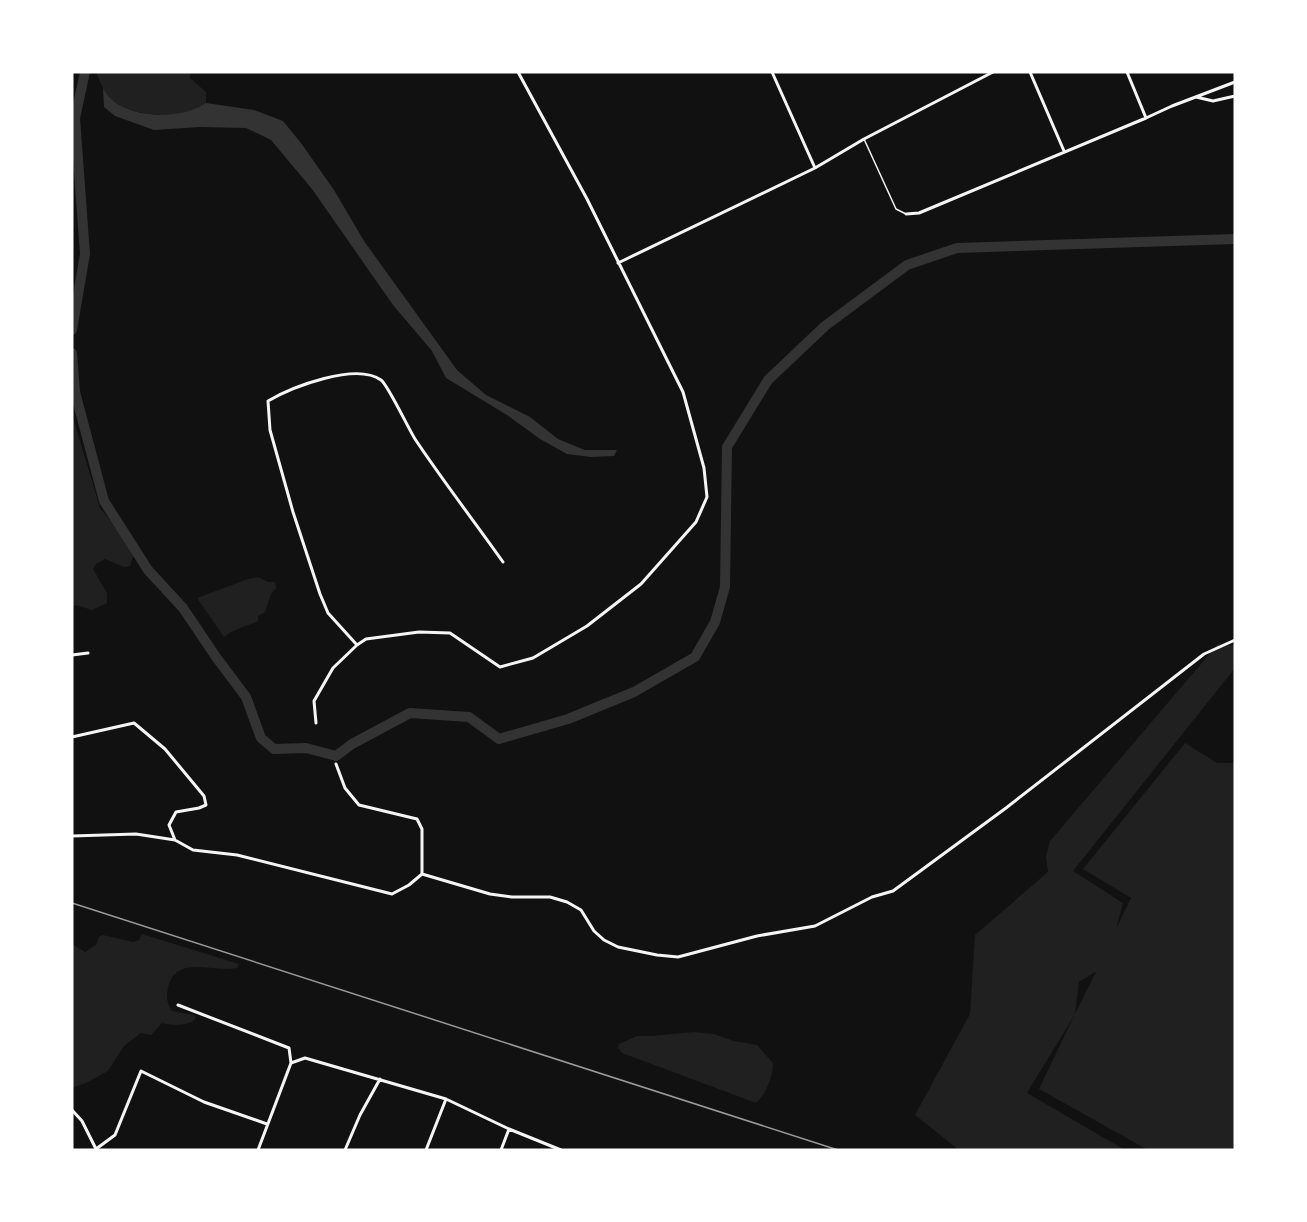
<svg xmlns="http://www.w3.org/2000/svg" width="1307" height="1222" font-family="'Noto Sans',sans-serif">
<rect width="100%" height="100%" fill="#111"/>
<!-- green -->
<path fill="#202020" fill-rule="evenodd" d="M98,72h92v6l16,14v11c-25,17 -71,15 -95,-3 -7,-5 -10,-18 -14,-25z
M72,414l28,94 25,31 8,17 -3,10 -6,1 -19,-8 -9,5 -3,5 14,24v10l-15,7 -16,-5 -4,2z
M258,577l10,5h7l1,6 -5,6 -6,18 -7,4v5c-12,6 -23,7 -34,16l-27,-39 51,-19z
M1218,644l17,2v22l-162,203 50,32 -7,26 15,-31 -48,-29 102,-126 32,20h18v387h-87l-109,-61 35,-73 -47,77 98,57h-166l-44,-35 55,-101 5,-79 73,-63 -2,-16 4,-15zM1095,972h1l-21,42 4,-32z
M142,934l97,30 -2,4c-23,5 -62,-14 -69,20 -2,9 -1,16 4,23l22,4 2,3c-6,8 -24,8 -34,5l-11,12 -10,-2 -17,13 -16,25 -20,11 -16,6v-144l13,8 11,-7 3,-8 4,-2 30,7 6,-2z
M694,1032l20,2 20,7 23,4 16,18c-1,16 -6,29 -17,40l-134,-50 -4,-5 1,-4 18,-8h15z"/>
<!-- water -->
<path fill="#333" d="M103,88c15,32 77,33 103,15l48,7 29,11 18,22 33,47 30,51 93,129 29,25 44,22 28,22 27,11h32l-3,6 -23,1 -24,-3 -27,-15 -33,-24 -61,-37 -14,-27 -39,-46 -81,-116 -41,-49 -25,-12 -46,-1 -46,3 -39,-14 -11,-9z"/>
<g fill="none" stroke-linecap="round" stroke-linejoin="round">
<!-- river -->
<path stroke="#333" stroke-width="10" d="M72,330l13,-76 -10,-136 10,-46
M72,353l3,39 29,109 44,69 35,38 33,49 30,40 15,41 13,11 32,-1 30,8 16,-12 58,-31 59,4 30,22 69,-20 66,-27 61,-35 20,-35 10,-35 2,-140 41,-67 57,-54 82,-61 50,-17 278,-9"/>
<!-- service -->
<path stroke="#f5f5f5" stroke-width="1.5" d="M864,139l32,70 10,5"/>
<!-- minor -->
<path stroke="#f5f5f5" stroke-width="3" d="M772,72l43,96
M1030,72l34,79
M1127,72l19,46
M1196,97l17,4 22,-5
M906,214l13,-1 227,-95 26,-12 63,-24
M618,263l197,-95 49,-29 129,-67
M357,645l-29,-32 -8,-19 -27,-82 -23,-82 -2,-29c24,-14 88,-39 113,-21 7,5 27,48 34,59 28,42 59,82 88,123
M72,655l16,-2
M316,723l-2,-22 19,-33 24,-23 9,-6 53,-7 31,1 50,34 33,-9 54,-32 54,-42 55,-62 11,-25 -3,-29 -21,-76 -96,-193 -69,-127
M72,737l62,-14 31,26 39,47 2,9 -7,3 -23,4 -7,13 6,15
M336,764l9,24 14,17 58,14 5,10v45
M72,836l64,-2 39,6 18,10 44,5 155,39 17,-9 13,-11
M422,874l68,20 22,3h38l17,5 14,8 13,21 10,9 14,7 39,8 21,2 79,-21 58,-10 57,-29 21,-6 113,-83 198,-154 31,-14
M178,1005l111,43 2,15 14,-5 141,41 63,30 52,21
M72,1110l10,11 14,28
M96,1149l19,-14 26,-64 63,31 63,22
M258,1150l33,-87
M345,1150l15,-35 20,-36
M426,1150l20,-51
M501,1150l8,-21"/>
<!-- rail -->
<path stroke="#9a9a9a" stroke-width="1.5" d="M72,903l766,247"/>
</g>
<!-- border -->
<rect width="1307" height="1222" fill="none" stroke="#ffffff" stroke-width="147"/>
</svg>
